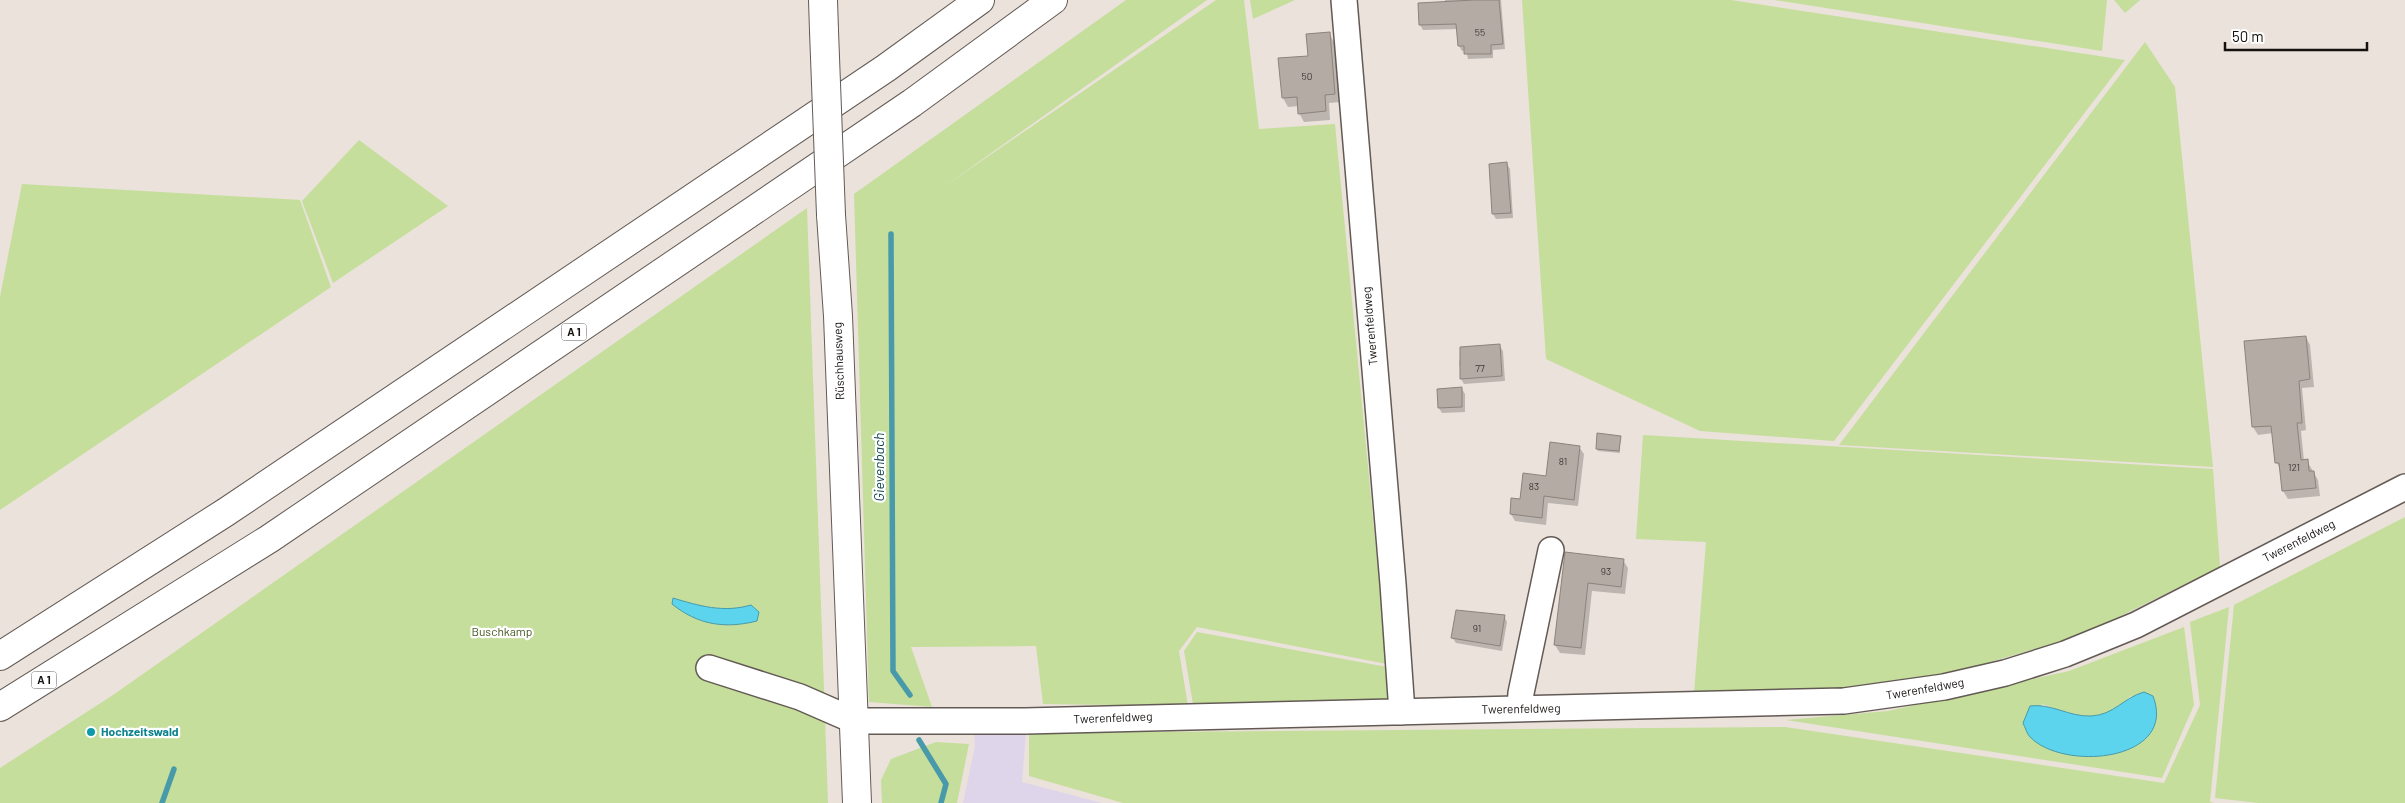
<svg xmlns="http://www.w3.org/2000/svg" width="2405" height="803" font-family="Barlow,sans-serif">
<rect width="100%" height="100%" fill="#ebe2db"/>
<!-- commercial -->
<path fill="#ded5eb" d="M1026,732l-4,50 80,21h-139l12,-57 -1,-13z"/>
<!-- green -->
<path fill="#c5de9b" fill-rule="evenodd" d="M1126,0h81l-265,188 274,-188h28l15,129 76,-5 52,540 -190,-37 -18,24 9,55 -145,-2 -7,-58 -125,1 21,60 -63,-5 -15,-508z
M1250,0h45l-42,19z
M1522,0h209l394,60 -291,381 -134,-10 -154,-72z
M1774,0h333l-5,51z
M2114,0h26l-15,13z
M2145,42l30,45 38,380 -374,-22z
M359,140l89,66 -115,77 -31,-82z
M22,184l278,16 31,87 -331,223v-213z
M807,208l21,595h-828v-35l113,-73zM673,599c26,7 51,14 78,6l-31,20z
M1643,435l570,34 7,98 -140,69 -131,38 -72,17 -183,2 12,-151 -70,-3z
M2405,517v286h-147l-43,-5 19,-193z
M2229,607l-19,195 4,1h-1091l-94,-27v-43l756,-6 379,56 36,-78 -10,-83z
M2184,627l10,78 -32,73 -376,-58 102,-9 181,-40zM2132,695l-17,59c-34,3 -56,2 -85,-17l12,-33c21,7 46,18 68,8 8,-3 15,-11 22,-17z
M1197,632l190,35 5,42 -199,-5 -9,-53z
M936,742l33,2 -12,59h-75l-1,-23 10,-21z"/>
<!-- water -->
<path fill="#5dd4ed" stroke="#489aab" d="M673,598c26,8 51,15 78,7l8,7 -2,9c-32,8 -59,4 -85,-17z
M2144,692l9,4c25,65 -89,76 -123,41 -3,-3 -5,-10 -7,-14l7,-17c21,-3 39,11 61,10 23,-1 32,-18 53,-24z"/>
<!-- shadow -->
<path fill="#0003" d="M1445,0h56l4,49 -12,1v8l-25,1 -2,-9 -4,1 -3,-5 -1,-17 -35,1 -3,-5 25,-21z
M1329,33l5,9 6,60 -11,1 1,17 -26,2 -5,-9v-7l-11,1 -5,-9 27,-41z
M1507,164l3,5 3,49 -17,1 -3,-5z
M2306,337l4,8 4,42 -12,1 4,42 -5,1 3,30h3l11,19 2,16 -32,3 -5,-8 -2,-20 -4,-8 -4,-30 -15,2 -5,-8z
M1499,345l4,6 2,30 -41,3 -3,-5 -2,-18z
M1462,389l3,5v18l-23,1 -3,-5z
M1620,437v16l-22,-2 -1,-2z
M1579,447l5,7 -6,52 -30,-3 -2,22 -31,-4 -4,-7 10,-13z
M1566,554l57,6 5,8 -3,26 -33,-3 -7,64 -25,-2 -5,-8z
M1504,616l3,6 -5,29 -46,-8 -4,-6z"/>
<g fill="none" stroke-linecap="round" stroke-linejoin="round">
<!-- stream -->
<path stroke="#489aab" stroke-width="5.5" d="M891,234l2,437 17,24
M919,740l27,44 -5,19
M162,803l12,-34"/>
</g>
<!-- building -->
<path fill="#b4aba5" stroke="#8c837d" d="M1474,0h25l4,44 -12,1v9h-27v-8h-6l-2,-22 -37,1 -1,-22z
M1330,32l5,62 -10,1 1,16 -28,3 -1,-17 -15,1 -4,-40 30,-2 -2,-22z
M1507,162l4,51 -19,1 -3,-50z
M2306,336l4,43 -11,2 3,42h-5l4,37 7,-1 1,12h5l2,17 -34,3 -3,-28h-4l-4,-37 -19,1 -8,-86z
M1500,344l2,32 -42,3v-32z
M1462,387v20l-24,1 -1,-19z
M1597,433l24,3 -2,15 -23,-2z
M1550,442l30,4 -6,54 -30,-4 -2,22 -32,-4 1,-16 9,1 3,-26 23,3z
M1565,552l59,7 -3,28 -33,-4 -7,65 -27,-3z
M1456,610l49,5 -5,31 -49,-8z"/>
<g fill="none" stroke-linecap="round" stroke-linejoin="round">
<defs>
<path id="minor" d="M1344,0l49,584 9,128
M709,668l91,29 55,24h170l819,-20 100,-14 61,-14 60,-19 71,-29 269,-138
M1520,708l1,-15 30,-143"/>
<path id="major" d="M823,0l1,31
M831,215l7,101 19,487"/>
<path id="highway" d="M0,656l226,-144 660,-444 94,-68
M0,707l269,-168 643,-436 141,-103"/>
</defs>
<!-- minor casing -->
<use href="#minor" stroke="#635a55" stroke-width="28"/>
<!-- major casing -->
<use href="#major" stroke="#635a55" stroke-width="30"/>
<!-- highway casing -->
<use href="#highway" stroke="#635a55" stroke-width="30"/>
<!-- minor -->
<use href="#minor" stroke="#fff" stroke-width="25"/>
<!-- major -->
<use href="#major" stroke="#fff" stroke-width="28"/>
<!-- highway -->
<use href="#highway" stroke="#fff" stroke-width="28"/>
<defs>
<path id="major-bridge" d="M824,31l7,184"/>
</defs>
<!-- major-bridge casing -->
<use href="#major-bridge" stroke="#635a55" stroke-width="30" stroke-linecap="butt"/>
<!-- major-bridge -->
<use href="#major-bridge" stroke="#fff" stroke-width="28"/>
</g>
<!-- markers -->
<circle fill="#0f9aa8" stroke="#fff" stroke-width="2" cx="91" cy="732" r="5"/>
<g text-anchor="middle" stroke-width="4.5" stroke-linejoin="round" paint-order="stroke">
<!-- number labels -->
<g font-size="10" fill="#3e3835">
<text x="1480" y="36">55</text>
<text x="1307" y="80">50</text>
<text x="1480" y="372">77</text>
<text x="1563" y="465">81</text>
<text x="2294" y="471">121</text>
<text x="1534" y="490">83</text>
<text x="1606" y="575">93</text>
<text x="1477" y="632">91</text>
</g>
<!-- shield labels -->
<g fill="#fff" stroke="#5c5958" stroke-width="1">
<rect x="561.5" y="323.5" width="25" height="17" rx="4"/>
<rect x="31.5" y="671.5" width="25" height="17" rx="4"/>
</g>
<g font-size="11" font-weight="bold" fill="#161210">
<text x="574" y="336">A 1</text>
<text x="44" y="684">A 1</text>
</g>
<!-- street labels -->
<g font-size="12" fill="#161210" stroke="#fff">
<text transform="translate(1370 326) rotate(-95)" y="4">Twerenfeldweg</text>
<text transform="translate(839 361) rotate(-92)" y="4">Rüschhausweg</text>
<text transform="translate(2299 541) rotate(-27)" y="4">Twerenfeldweg</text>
<text transform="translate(1925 689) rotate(-10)" y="4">Twerenfeldweg</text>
<text transform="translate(1521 709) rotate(-1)" y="4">Twerenfeldweg</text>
<text transform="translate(1113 718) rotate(-2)" y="4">Twerenfeldweg</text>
</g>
<!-- park labels -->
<g font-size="12" fill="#46581f" stroke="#fff">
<text x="502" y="636">Buschkamp</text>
</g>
<!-- culture labels -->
<g font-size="12" font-weight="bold" fill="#0d838f" stroke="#fff" text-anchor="start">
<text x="101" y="736">Hochzeitswald</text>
</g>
<!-- water labels -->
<g font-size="14" font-style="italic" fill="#104650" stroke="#fff">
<text transform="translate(879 467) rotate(-90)" y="5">Gievenbach</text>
</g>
</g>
<!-- scale -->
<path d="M2225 42v8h142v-8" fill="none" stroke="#161210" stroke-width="2.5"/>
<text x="2232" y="42" font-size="15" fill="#161210" stroke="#ffffff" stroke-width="4" paint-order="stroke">50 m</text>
</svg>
